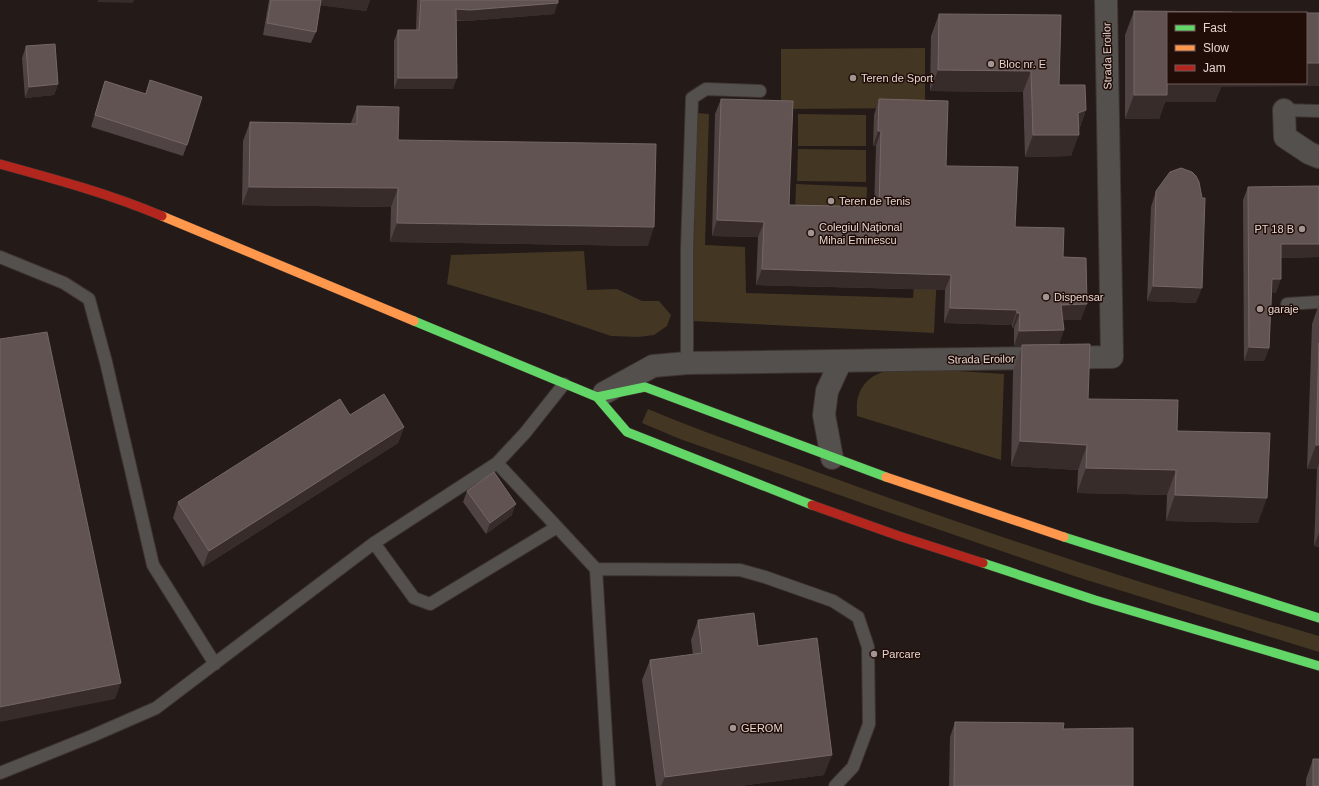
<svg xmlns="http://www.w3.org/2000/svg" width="1319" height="786" font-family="Arial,sans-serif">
<rect width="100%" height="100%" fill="#241a17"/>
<!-- green -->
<path fill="#433723" d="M925,48v60l-144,1v-60z
M697,113l12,1 -4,131 40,2 1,46 167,5 4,-48 21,2 -4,81 -242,-12z
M798,114l68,1v31h-68z
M798,149l68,1v32l-69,-1z
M796,184l71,3 -1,31 -71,-3z
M584,251l3,39 30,-1 25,12h17l12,14 -4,11 -13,9 -15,2 -28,-1 -65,-22 -99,-30 4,-29z
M913,368l91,6 -3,86 -144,-44c0,-6 -1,-13 1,-19 9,-27 31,-27 55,-29z
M648,409c59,25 120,45 180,67 162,59 326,112 491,160v16l-242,-75 -198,-68 -199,-70 -38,-16z"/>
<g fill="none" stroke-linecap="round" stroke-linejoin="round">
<defs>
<path id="lane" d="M1284,110l35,1
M0,257l64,26 25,16 17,63 47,203 62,99
M1287,304l32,-2
M687,363v-114l5,-151 14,-9 54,2
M557,527l-60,-64 28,-30 39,-49
M374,543l40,55 16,6 127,-77 39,42 13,217
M596,569l144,1 25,7 68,24 25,16 10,30 1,77 -16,43 -18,19
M0,773l92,-37 64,-28 218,-165 123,-80"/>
<path id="street" d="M1284,110l1,27 24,16 10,4
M604,393l49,-27 34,-3 425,-6 -6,-357
M832,458l-8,-43 3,-24 14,-30"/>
<path id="fast" d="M414,321l183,76 30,35 185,73
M597,397l48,-10 241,90
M1064,537l255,81
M983,563l112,37 224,66"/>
<path id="slow" d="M162,216l252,105
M886,477l178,60"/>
<path id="jam" d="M0,164c55,15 110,30 162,52
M812,505l87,31 84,27"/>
</defs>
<!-- lane casing -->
<use href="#lane" stroke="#3e3532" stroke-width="14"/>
<!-- street casing -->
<use href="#street" stroke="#3e3532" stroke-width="24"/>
<!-- fast casing -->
<use href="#fast" stroke="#3e3532" stroke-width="10"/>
<!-- slow casing -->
<use href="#slow" stroke="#3e3532" stroke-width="10"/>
<!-- jam casing -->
<use href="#jam" stroke="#3e3532" stroke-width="10"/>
<!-- lane -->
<use href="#lane" stroke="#54504d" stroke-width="12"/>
<!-- street -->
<use href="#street" stroke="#54504d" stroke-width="22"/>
<!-- fast -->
<use href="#fast" stroke="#63d668" stroke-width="9"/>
<!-- slow -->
<use href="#slow" stroke="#ff974d" stroke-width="9"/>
<!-- jam -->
<use href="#jam" stroke="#b3261e" stroke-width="9"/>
</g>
<!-- wall -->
<path fill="#504343" d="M269,0h101l-4,11 -46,-6 -4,27 -5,11 -48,-8z
M417,0h141l-4,14 -88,7h-10l-3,68h-59v-48l4,-11h18z
M1134,11l87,76 -6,15h-50l-6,17h-34v-84z
M939,14l120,71 27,25 -7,20 -8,26 -46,1 -2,-65 -93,-1 1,-55z
M26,46l32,38 -4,11 -29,3 -3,-40z
M150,80l37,65 -4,11 -92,-29 14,-46 40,13z
M721,99l68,106 85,2 2,-61h-3l1,-31 5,-16 67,67 69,61 48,30 18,63h-18l-4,25 29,54 89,32 81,92 -92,-2 1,-26 -90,-2 1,-23 -67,-4 2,-95 9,-25h-8v-18h-2v-3l-68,-2 1,-33 -189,-5 2,-48 -46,-1 3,-122z
M357,106l41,34 250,106 -258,-4 1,-35 -149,-2 1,-64 7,-19 101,1z
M1319,186v71l-38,1 -5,35 -4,-1 -3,56 -5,13h-20l-1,-161 5,-13z
M1156,191l40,112 -49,-2 4,-94z
M1319,304v243l-5,-1 3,-77h-10l5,-145z
M350,415l54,12 -6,16 -195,124 -30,-49 5,-16z
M467,491l45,24 -26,19 -23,-32z
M698,620l60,26 66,129 -84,11h-84l-14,-106 8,-20 43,-5 -2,-15z
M955,722l108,7 70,57h-184l1,-49z
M1313,759l6,27h-13v-7z"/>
<!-- shaded-wall -->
<path fill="#382c2b" d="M98,0h36l-1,3 -36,-1z
M319,0h51l-4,11 -48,-6z
M558,3l-4,11 -88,7 -14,-1 4,-11z
M1306,63h13v23l-98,1 -6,15h-50l-6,17h-34l9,-24 34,-16v4h138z
M938,70l93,1 -8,21 -93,-1z
M398,78h59l-4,11h-59z
M58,84l-4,11 -29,3 4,-11z
M1086,110l-8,22v-19z
M878,131h3l-5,15h-3z
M1033,135h46l-8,21 -46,1z
M249,187l149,1 -7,19 -149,-2z
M717,220l47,2 -6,15 -46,-1z
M397,223l257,4 -6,19 -258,-4z
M1281,244h38v13l-43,1z
M762,269l189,6 -6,15 -189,-5z
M1272,279h9l-5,14 -9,-1z
M1153,286l49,2 -6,15 -49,-2z
M1087,304l-6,16h-25l5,-15z
M950,308l67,2 -5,15 -68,-2z
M1017,313h3l-6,15h-2z
M1064,330l-5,15 -45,1 5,-15z
M1249,347l20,1 -5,13h-20z
M404,427l-6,16 -195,124 6,-16z
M1020,441l67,4 -9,25 -67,-4z
M1316,445h3v18l-2,6h-10z
M1086,468l90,2 -9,25 -90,-2z
M1175,495l92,3 -9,25 -92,-2z
M516,504l-4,11 -26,19 4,-11z
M1319,533v14l-5,-1z
M121,683l-6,16 -115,23v-15z
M832,755l-8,20 -84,11h-79l4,-9z"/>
<!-- building -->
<path fill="#605352" stroke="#756766" d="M271,0h50l-5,32 -49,-9z
M421,0h137v3l-88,7 -14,-1 1,69h-59v-48h21z
M1134,11l98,1v1h-64l-1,82h-33z
M1306,13h13v50h-13z
M939,14l122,1 -2,70h26l1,25 -8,3 1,22h-46l-2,-64 -93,-1z
M55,44l3,40 -29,3 -3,-41z
M150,80l52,17 -15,48 -92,-30 10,-34 41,13z
M721,99l72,2 -4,104 90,2 2,-76h-3l1,-32 69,2 -2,65 72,1 -3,60 49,1 -1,29 23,1 1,46 -26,1 3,25 -45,1 1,-18h-3v-3l-67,-2 1,-33 -189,-6 2,-47 -47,-2z
M357,106l42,1 -1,33 258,4 -2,83 -257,-4 1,-35 -149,-1 1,-65 107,2z
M1181,168l11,4 4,4 3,6 3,16h3l-3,90 -49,-2 3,-95 14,-19z
M1319,186v58h-38v35h-9l-3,69 -20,-1 -1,-160z
M47,332l74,351 -121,24v-368z
M1319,343v102h-3z
M1090,344l-2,55 90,1 -1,31 93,2 -3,65 -92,-3 1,-25 -90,-2 1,-23 -67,-4 2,-96z
M384,394l20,33 -195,124 -31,-49 162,-103 10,16z
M494,472l22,32 -26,19 -23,-32z
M754,613l4,33 59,-8 15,117 -167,22 -15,-117 52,-7 -4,-33z
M955,722l109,1 -1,6 70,-1v58h-179z
M1313,759h6v27h-6z"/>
<!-- markers -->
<g fill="#a19491" stroke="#200d08" stroke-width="1.5">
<circle cx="991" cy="64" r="4"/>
<circle cx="853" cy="78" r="4"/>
<circle cx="831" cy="201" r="4"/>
<circle cx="1302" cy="229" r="4"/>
<circle cx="811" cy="233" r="4"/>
<circle cx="1046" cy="297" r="4"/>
<circle cx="1260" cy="309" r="4"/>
<circle cx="874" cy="654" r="4"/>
<circle cx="733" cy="728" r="4"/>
</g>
<g text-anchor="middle" stroke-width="3" stroke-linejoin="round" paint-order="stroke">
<!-- street labels -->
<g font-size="11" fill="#e5d6d2" stroke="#200d08">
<text transform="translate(1107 56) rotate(-91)" y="4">Strada Eroilor</text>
<text transform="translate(981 359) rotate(-1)" y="4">Strada Eroilor</text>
</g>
<!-- poi labels -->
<g font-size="11" fill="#e5d6d2" stroke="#200d08" text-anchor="start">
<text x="999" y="68">Bloc nr. E</text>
<text x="861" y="82">Teren de Sport</text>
<text x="839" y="205">Teren de Tenis</text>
<text x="819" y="231">Colegiul Național<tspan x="819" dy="13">Mihai Eminescu</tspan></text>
<text x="1294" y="233" text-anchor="end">PT 18 B</text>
<text x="1054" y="301">Dispensar</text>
<text x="1268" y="313">garaje</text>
<text x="882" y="658">Parcare</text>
<text x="741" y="732">GEROM</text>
</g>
</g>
<!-- legend -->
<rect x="1167" y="12" width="140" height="72" fill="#200d08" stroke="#6f5d59"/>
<rect x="1175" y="25" width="20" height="6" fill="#63d668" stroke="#6f5d59"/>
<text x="1203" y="32" font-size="12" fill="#e5d6d2">Fast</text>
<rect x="1175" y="45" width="20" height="6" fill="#ff974d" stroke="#6f5d59"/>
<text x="1203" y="52" font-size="12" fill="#e5d6d2">Slow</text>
<rect x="1175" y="65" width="20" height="6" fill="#b3261e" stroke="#6f5d59"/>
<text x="1203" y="72" font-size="12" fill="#e5d6d2">Jam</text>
</svg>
